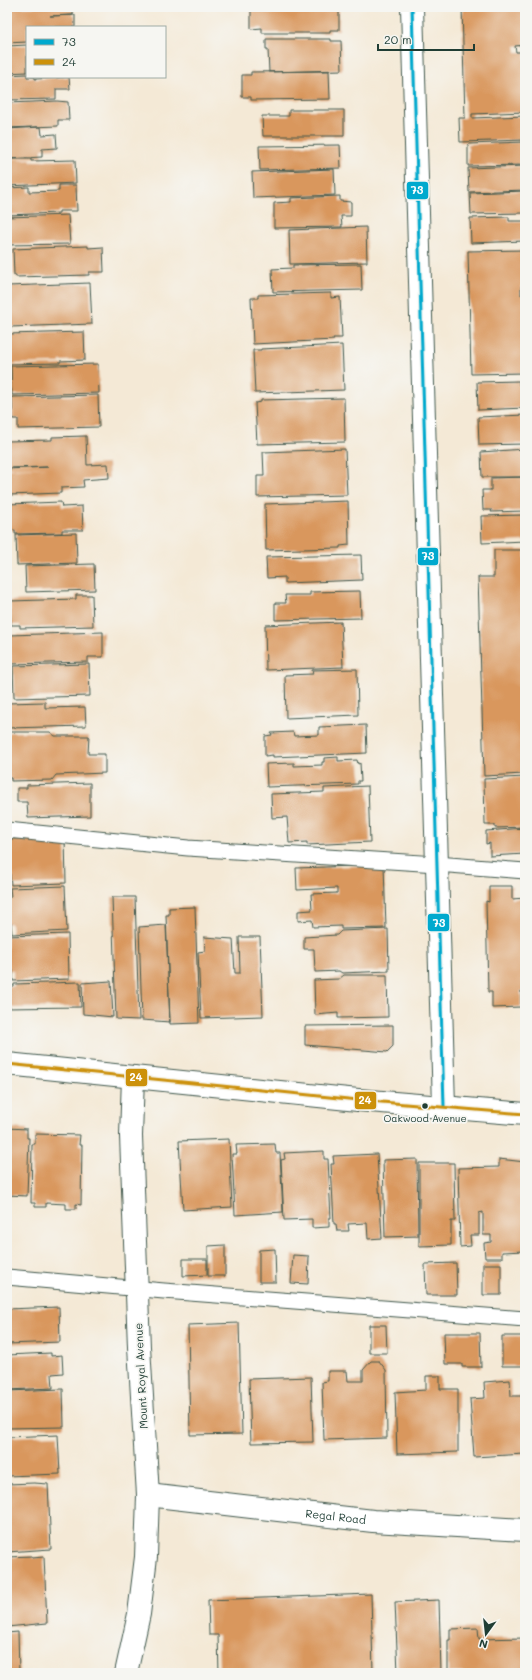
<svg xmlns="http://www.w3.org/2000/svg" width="532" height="1680" font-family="Mali,sans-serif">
<rect width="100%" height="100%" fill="#f6f6f2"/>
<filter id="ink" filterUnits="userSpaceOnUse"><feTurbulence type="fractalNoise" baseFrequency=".025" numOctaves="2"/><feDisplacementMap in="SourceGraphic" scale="8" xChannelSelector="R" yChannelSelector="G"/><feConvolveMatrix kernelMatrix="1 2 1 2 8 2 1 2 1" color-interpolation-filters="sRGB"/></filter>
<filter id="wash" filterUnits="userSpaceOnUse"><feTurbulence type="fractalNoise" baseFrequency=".012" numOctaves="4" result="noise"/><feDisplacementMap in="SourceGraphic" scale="16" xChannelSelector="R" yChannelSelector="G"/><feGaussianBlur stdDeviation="0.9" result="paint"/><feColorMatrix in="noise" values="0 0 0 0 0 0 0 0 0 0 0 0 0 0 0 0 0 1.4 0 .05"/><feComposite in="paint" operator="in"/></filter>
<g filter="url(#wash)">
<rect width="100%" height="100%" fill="#f4e9d6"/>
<g id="blocks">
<!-- building -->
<path fill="#d9975d" d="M7,7h66v8l-23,1 25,-1v12h-48v15l-20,1z
M251,7h88v23h-9v3h-68v-5l-11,1z
M462,7h63v38l-10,1 1,6h9v60l-53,2v4l53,-2v24l-65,2 -1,-24h6z
M266,39h65v2h10l1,29 -73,2 -1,-23h-2z
M27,45v27l-20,1v-27z
M329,71l1,28 -79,1v-3h-9v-22h9v-3z
M27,74v3h8v2l34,-2 1,12h-14v10l-49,1v-25z
M57,101l11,1 1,18h-11v6l-51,2v-25z
M289,110h55v26h-81l-1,-20h27z
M41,127l1,8 14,-1 1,14 -15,1v8l-35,2v-30z
M525,142v23l-57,1v-22z
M340,145l1,23 -81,2 -1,-24z
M7,159h24v2l44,-1 1,23 -69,3z
M525,166v24l-56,2 -1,-24z
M334,169l1,26 -82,3 -1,-26z
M59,185h17l1,26h-18v2l-52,2v-27l22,-1v5l30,-1z
M525,191v22l-54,1 -1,-21z
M340,196v5l11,1v14h-10l1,11 -68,1v-25l17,-1v-4z
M68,215l2,29 -63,1v-28z
M509,217v4h16v20l-54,2 -1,-25z
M366,227l1,35 -77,2 -1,-34z
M88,246v2l15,-1 1,25h-15v3l-73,2v-2h-2l-1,-26z
M525,250v36h-4v9h4v31h-2v9h2v38l-54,1 -3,-123z
M361,264l1,26 -89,2 -1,-23 21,-1v-3z
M90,283l2,41 -82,3 -2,-41z
M331,293v5l9,-1 2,41h-9l1,2 -81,4 -2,-46h7v-3z
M84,332l1,28 -25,1v2l-53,1v-30z
M342,345l2,45 -89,3 -2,-43h8v-1z
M98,364l1,29 -87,2 -1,-29z
M519,381v4l6,-1v24l-47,2 -1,-28z
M98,395l1,32 -81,2v-10h-5l-1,-22z
M344,398l1,44 -88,2 -2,-41 6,-1v-2z
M525,415v29l-46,1 -1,-28z
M86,436l1,29 21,-1 1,14 -26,2 1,7 -23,1v5l-52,2 -2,-26 41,-2 -41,1v-27l45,-1v-3z
M345,449l2,46 -90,2v-21h7l-1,-24z
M525,449v28h-43l-1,-25z
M525,477v34l-34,1 1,-2h-9l-1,-20h9v-12z
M348,501l1,44 -9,1v2l-74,2 -1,-46z
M61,502l1,5 20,-1 1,24h-21v3l-47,1v-4l-8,1v-27z
M525,515v26l-43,2 -1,-27z
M76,533l1,30 -60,2 -1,-30z
M494,550h31v26h-2l2,2v196l-41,2 -6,-199h16z
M361,555l1,25 -77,3v-6l-18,1 -1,-21z
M94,564l1,26 -69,2 -1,-26z
M360,591l1,27 -86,2v-17h11l-1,-8h25v-3z
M76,595h16l1,31 -73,2v-3h-9l-1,-24 66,-2z
M341,622l2,45 -77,3 -1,-45z
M103,632v25h-15v5l-77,2 -1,-29z
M89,664l1,32 -76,2 -1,-32z
M357,669l1,46 -72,3 -1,-43 28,-1 -1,-4z
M45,702v6l40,-1 1,19 -79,2v-25z
M366,725l1,28 -94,4v-2l-8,1v-20l7,-1 -1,-2 22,-1 1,4 25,-1v-8z
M9,732h41l5,4h34l-1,18h17v19l-49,2 -4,5 -41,1v-3h-4v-44h2z
M338,757v4l19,-1 1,4 2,-1 1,18h-3v3l-91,3 -1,-23 28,-1v3l28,-1v-3h2v-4z
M525,777v50l-30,1v-3h-10l-1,-46z
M90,783v33l-62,2 -1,-16h-10v-14h10v-3z
M368,786l2,56 -63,3v-3l-18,1 -2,-26 -15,1 -1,-24 53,-2v-4z
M525,828v26l-35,2v-13l-4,1v-13z
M65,837l1,46 -55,2 -1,-12h-3v-25h2v-9z
M384,865l2,63 -45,1v-3l-28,1 -1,-7 -14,1v-10l14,-1 -1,-16 26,-1v-5l-40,2 -1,-22z
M65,886l2,45 -55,3 -1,-11 -4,1v-27h4l-1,-9z
M489,886h23v13l13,-1v93h-4v16l-29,1v-16h-4l-2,-91 3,1z
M112,897h23l4,123 -23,-1z
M195,907l4,116 -29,1 -4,-109h3v-7z
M166,925l4,97 -28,-2 -3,-93z
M388,929l1,42 -47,2 -3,-2 -24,1 -1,-23h-10v-12l33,-2 4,-4z
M68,934l1,45 -56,2v-11l-6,1v-35z
M204,937l29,2 2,34h5l-1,-36h21l3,79 -62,2 -3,-66 7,-1z
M344,975h43l1,42 -50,1v-5l-23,2 -1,-35 25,-1z
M111,981l2,36 -30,-3 -1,-31z
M80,982l1,25 -74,1v-22h7v-2z
M393,1025v21l-6,6 -82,-7v-19z
M7,1128l20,1v9h2l-2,58 -20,-1z
M35,1134l45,1 -1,10h3l-1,60 -5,-1v5h-10v-5l-20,-1v4h-11v-4h-4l1,-59h3z
M229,1139l3,68 -49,3 -4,-69z
M275,1144l1,9h4l3,59 -48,3 -3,-61h5l-1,-9z
M324,1151v8h4l3,59h-2v9l-17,1v-9l-28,1 -3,-60 4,-1 -1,-6z
M377,1154l5,84 -14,1 -1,-16 -19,1 1,7h-12l-1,-7h-2l-3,-60h3l-1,-8z
M417,1159l1,77 -33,1 -2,-77z
M499,1159l26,3v89l-23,1v6h-17l-1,-15 7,-1v-7h-8v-23l-4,1v22h-9l1,11 -11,1 -2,-79 41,-1z
M419,1163h35l1,58h-4v24l-32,1z
M225,1245v31h-17v-30z
M275,1249l1,33h-17v-32z
M293,1255l16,1 -1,28 -17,-1z
M183,1259h24v16l-24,1z
M456,1263l1,32h-31l-1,-31z
M483,1264h18v31h-18z
M59,1307l1,35 -53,2v-35z
M239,1323l3,111 -52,1 -2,-110z
M369,1325h17l1,28h-18z
M444,1333h36l1,34h-19v-3h-17z
M502,1336h23v30h-23z
M51,1353v3l11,-1 1,18 -11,1 1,14 -46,2v-35z
M371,1361h8l7,9 1,68 -63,2 -2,-58 6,-1v-10h19l1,10h15v-11z
M426,1376h14v13h18v63l-61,2 -2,-62 31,-2z
M311,1377l2,65 -62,1 -2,-64z
M510,1380l1,16h14v58l-51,3 -4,-58 15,-1 -1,-16z
M63,1389l1,38 -57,1v-37z
M58,1435l2,39 -53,2v-39z
M34,1483l14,1 3,65 -44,3v-68z
M32,1556v2l12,-1 3,66 -40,4v-70z
M371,1594l2,79h-154l-1,-38h-9l-1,-35z
M439,1600l2,73h-43l-3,-71z
M478,1628l1,11 46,-1v35h-77v-33h2v-11z
M18,1632l1,41h-12v-40z"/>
</g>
</g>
<g filter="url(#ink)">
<use href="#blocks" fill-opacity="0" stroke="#3f574c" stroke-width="1"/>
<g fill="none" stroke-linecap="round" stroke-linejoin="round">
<defs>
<path id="service" d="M7,830l181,18 249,16 88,7
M7,1277l157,14 361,28"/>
<g id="minor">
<path d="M412,7l32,1099"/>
<path id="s1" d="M148,1495l225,26 152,9"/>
<path d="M126,1673l13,-59 7,-57 2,-62 -9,-148 -8,-211 2,-59"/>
</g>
<path id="tertiary" d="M7,1064l351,36 167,14"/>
</defs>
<!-- service casing -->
<use href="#service" stroke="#3f574c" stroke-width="17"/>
<!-- minor casing -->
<use href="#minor" stroke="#3f574c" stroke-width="24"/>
<!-- tertiary casing -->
<use href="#tertiary" stroke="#3f574c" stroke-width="24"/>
<!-- service -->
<use href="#service" stroke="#fff" stroke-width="15"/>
<!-- minor -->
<use href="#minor" stroke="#fff" stroke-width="22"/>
<!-- tertiary -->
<use href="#tertiary" stroke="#fff" stroke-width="22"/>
<defs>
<path id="bus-1" d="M412,7l32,1099"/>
<path id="bus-2" d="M7,1064l351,36 167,14"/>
</defs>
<!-- bus-1 casing -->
<use href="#bus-1" stroke="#f6f6f2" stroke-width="6"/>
<!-- bus-2 casing -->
<use href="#bus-2" stroke="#f6f6f2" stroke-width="6"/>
<!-- bus-1 -->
<use href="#bus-1" stroke="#00a9ce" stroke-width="3"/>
<!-- bus-2 -->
<use href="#bus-2" stroke="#cc910a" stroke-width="3"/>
</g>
</g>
<!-- markers -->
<circle fill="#1f3d34" stroke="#f6f6f2" stroke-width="1.5" cx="425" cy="1106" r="3.5"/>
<g text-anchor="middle" stroke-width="3.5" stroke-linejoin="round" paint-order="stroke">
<!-- bus labels -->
<g font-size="10" fill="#1f3d34" stroke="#f6f6f2">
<text x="425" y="1122">Oakwood Avenue</text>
</g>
<!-- street labels -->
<g font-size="11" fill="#1f3d34" stroke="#f6f6f2">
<text transform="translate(141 1376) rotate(-93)" y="4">Mount Royal Avenue</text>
<text dy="4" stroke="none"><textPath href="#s1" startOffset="189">Regal Road</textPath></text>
</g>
</g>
<g stroke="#f6f6f2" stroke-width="1.5">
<rect x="406" y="181" width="23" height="19" rx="4" fill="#00a9ce"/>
<rect x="417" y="547" width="22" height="19" rx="4" fill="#00a9ce"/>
<rect x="427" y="913" width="23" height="19" rx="4" fill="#00a9ce"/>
<rect x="125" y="1068" width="23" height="19" rx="4" fill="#cc910a"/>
<rect x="354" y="1091" width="23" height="19" rx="4" fill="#cc910a"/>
</g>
<g font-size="11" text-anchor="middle" font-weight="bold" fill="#fff">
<text x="417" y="194">73</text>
<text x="428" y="560">73</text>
<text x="439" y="927">73</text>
<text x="136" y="1081">24</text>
<text x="365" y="1104">24</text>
</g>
<!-- margin -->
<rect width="532" height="1680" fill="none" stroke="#f6f6f2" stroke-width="24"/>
<!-- legend -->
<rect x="26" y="26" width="140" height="52" fill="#f6f6f2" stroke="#a0aca6"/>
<rect x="34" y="39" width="20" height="6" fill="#00a9ce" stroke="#a0aca6"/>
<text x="62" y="46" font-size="12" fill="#1f3d34">73</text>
<rect x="34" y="59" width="20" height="6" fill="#cc910a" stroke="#a0aca6"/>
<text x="62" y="66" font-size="12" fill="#1f3d34">24</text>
<!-- north arrow -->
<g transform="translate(486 1634) rotate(195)" stroke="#f6f6f2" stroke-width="3" paint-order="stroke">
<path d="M0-3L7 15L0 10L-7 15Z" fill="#1f3d34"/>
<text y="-6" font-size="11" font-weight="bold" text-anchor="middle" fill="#1f3d34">N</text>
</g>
<!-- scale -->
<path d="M378 44v6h96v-6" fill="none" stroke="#1f3d34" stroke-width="2"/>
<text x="384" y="44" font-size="12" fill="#1f3d34" stroke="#f6f6f2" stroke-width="3" paint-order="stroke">20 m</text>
</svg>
